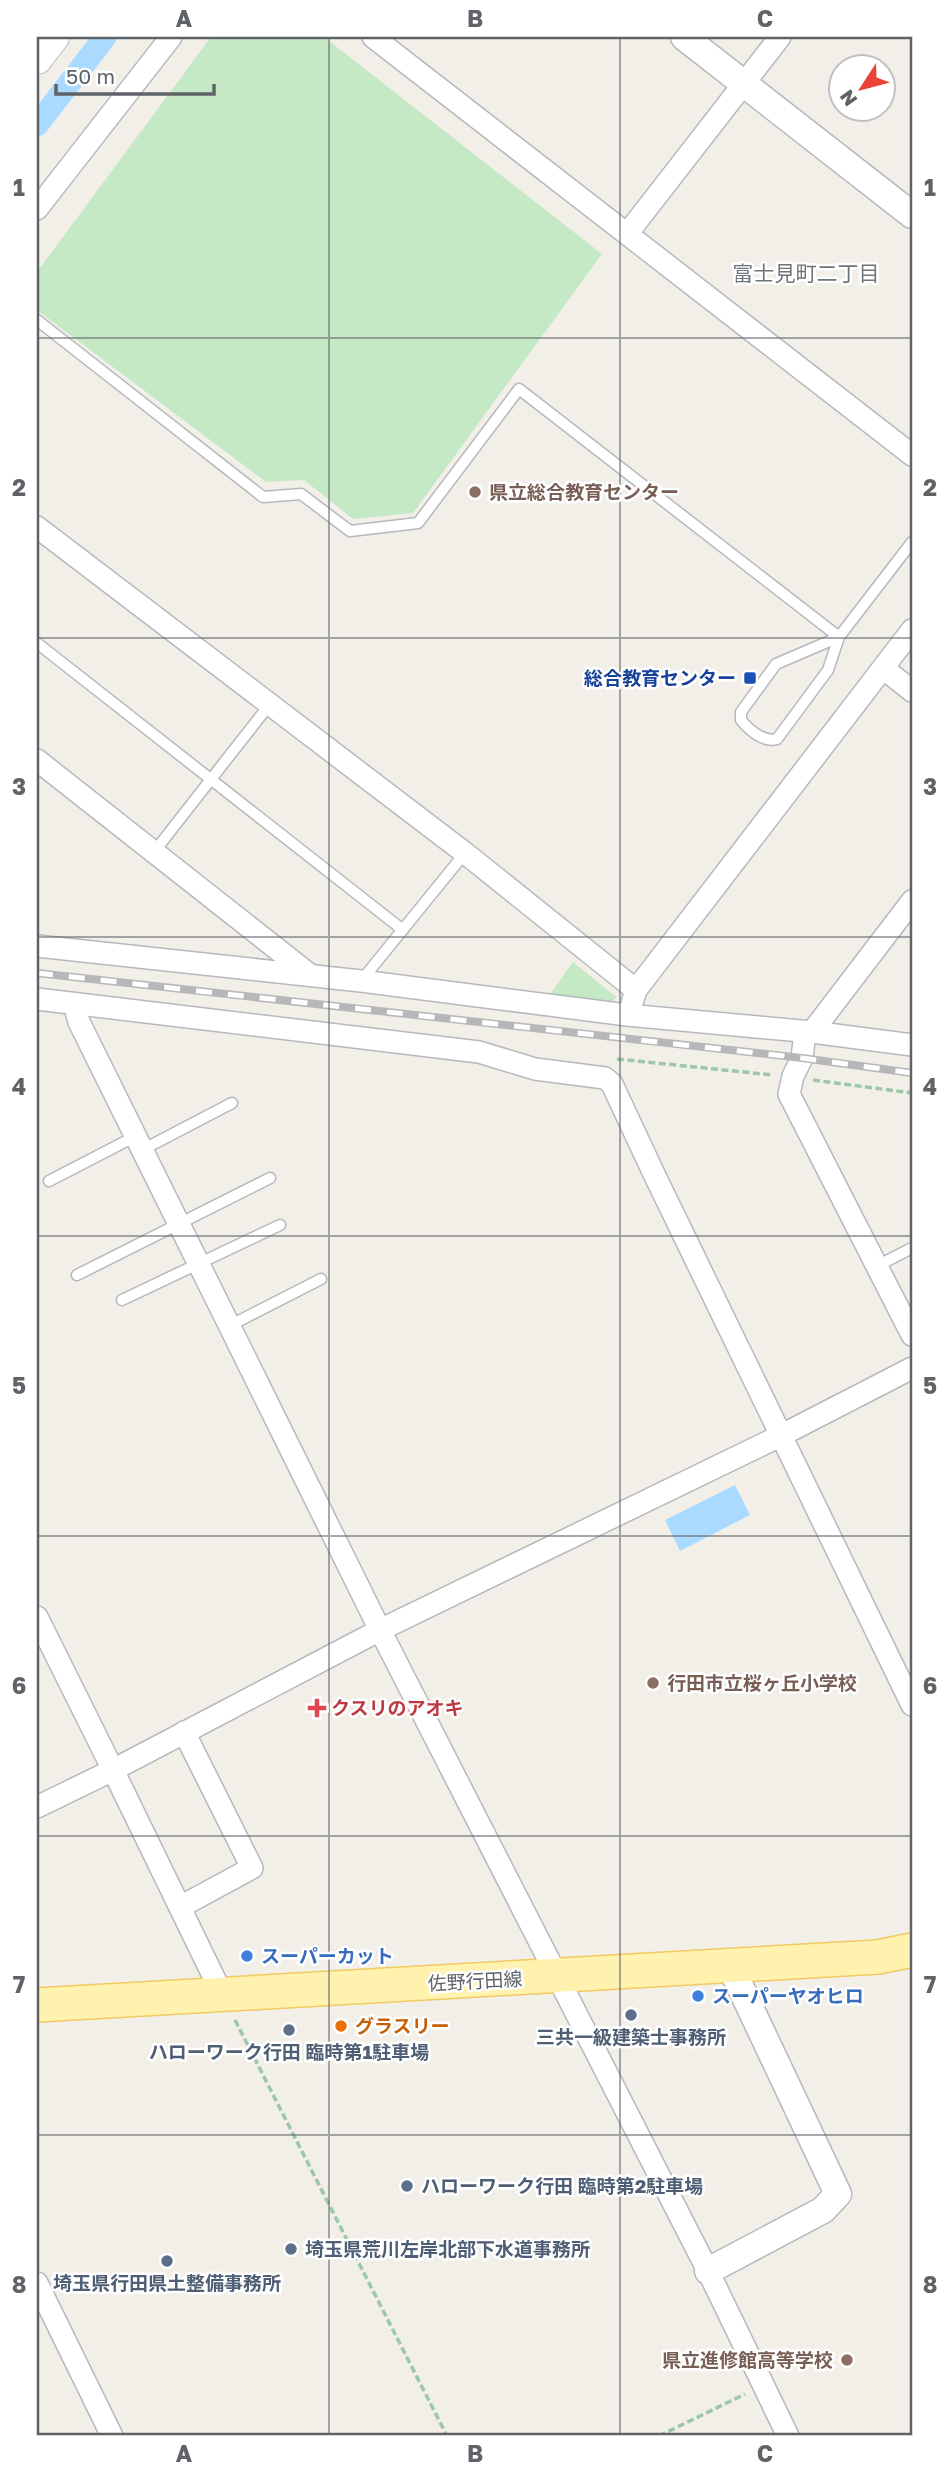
<svg xmlns="http://www.w3.org/2000/svg" width="949" height="2473" font-family="'Golos Text','Noto Sans JP',sans-serif">
<rect width="100%" height="100%" fill="#f1efe8"/>
<!-- green -->
<path fill="#c5e8c5" d="M211,37h113l278,217 -189,259 -60,6 -49,-39 -38,2 -229,-172v-38z
M573,962l43,35 -7,11 -64,-7z"/>
<!-- water -->
<path fill="#aadaff" d="M735,1485l15,30 -70,36 -15,-31z"/>
<g fill="none" stroke-linecap="round" stroke-linejoin="round">
<!-- canal -->
<path stroke="#aadaff" stroke-width="23" d="M37,125l68,-88"/>
<defs>
<path id="service" d="M37,320l226,177 38,-3 49,37 68,-8 101,-134 320,248
M839,637l-63,27 -35,48v8c8,10 23,23 36,19l51,-69 11,-33 73,-95
M37,643l366,287
M154,852l116,-148
M361,981l104,-128
M142,1150l90,-47
M49,1181l87,-45
M877,1266l35,-18
M77,1275l193,-97
M122,1300l158,-75
M229,1326l92,-47"/>
<path id="minor" d="M373,37l539,418
M37,209l134,-172
M627,234l153,-197
M37,527l428,326 171,137
M883,668l29,23
M37,760l273,215
M37,946l324,35 266,34 185,17 100,13
M37,999l442,53 56,17 70,9 7,6 42,90 258,531
M632,1003l4,-13 276,-360
M74,1004l5,18 301,608 328,641 80,165
M805,1032l-3,26 -9,18 -4,18 123,241
M812,1032l100,-131
M37,1617l76,153 -76,37
M180,1907l72,-39 -68,-136
M223,1996l-110,-226 267,-140 400,-194 132,-68
M37,2283l75,153"/>
<path id="tertiary" d="M684,37l228,178
M708,2271l115,-61 15,-16 -108,-229"/>
<path id="secondary" d="M37,59l17,-22"/>
<path id="primary" d="M37,2005l841,-48 34,-7"/>
</defs>
<!-- service casing -->
<use href="#service" stroke="#b5b8bc" stroke-width="13"/>
<!-- minor casing -->
<use href="#minor" stroke="#b5b8bc" stroke-width="24"/>
<!-- tertiary casing -->
<use href="#tertiary" stroke="#b5b8bc" stroke-width="29"/>
<!-- secondary casing -->
<use href="#secondary" stroke="#b6babf" stroke-width="32"/>
<!-- primary casing -->
<use href="#primary" stroke="#f2c960" stroke-width="36"/>
<!-- path -->
<path stroke="#9cc7a9" stroke-width="3.5" stroke-dasharray="7 3.5" stroke-linecap="butt" d="M617,1059l156,16
M813,1080l99,13
M235,2020l212,416
M659,2436l86,-42"/>
<!-- service -->
<use href="#service" stroke="#fff" stroke-width="10"/>
<!-- minor -->
<use href="#minor" stroke="#fff" stroke-width="21"/>
<!-- tertiary -->
<use href="#tertiary" stroke="#fff" stroke-width="26"/>
<!-- secondary -->
<use href="#secondary" stroke="#fff" stroke-width="30"/>
<!-- primary -->
<use href="#primary" stroke="#fff2af" stroke-width="33"/>
<defs>
<path id="rail" d="M37,973l765,85 110,15"/>
</defs>
<!-- rail casing -->
<use href="#rail" stroke="#b6b7b8" stroke-width="8"/>
<!-- rail -->
<use href="#rail" stroke="#fff" stroke-width="5" stroke-dasharray="16" stroke-linecap="butt"/>
</g>
<!-- grid -->
<path fill="none" stroke="#5f6368" stroke-width="2" stroke-opacity="0.55" d="M329,37v2399M620,37v2399M37,338h875M37,638h875M37,937h875M37,1236h875M37,1536h875M37,1836h875M37,2135h875"/>
<!-- markers -->
<g fill="#8d6e63" stroke="#fff" stroke-width="2.5">
<circle cx="475" cy="492" r="7"/>
<circle cx="653" cy="1683" r="7"/>
<circle cx="847" cy="2360" r="7"/>
</g>
<rect fill="#1a4fb4" stroke="#fff" stroke-width="2.5" x="743" y="671" width="14" height="14" rx="3.5"/>
<path fill="#e0444e" stroke="#fff" stroke-width="2.5" d="M313.5 1697.5h7v7h7v7h-7v7h-7v-7h-7v-7h7z"/>
<g fill="#3f7fe0" stroke="#fff" stroke-width="2.5">
<circle cx="247" cy="1956" r="7"/>
<circle cx="698" cy="1996" r="7"/>
</g>
<g fill="#5c6f8a" stroke="#fff" stroke-width="2.5">
<circle cx="631" cy="2015" r="7"/>
<circle cx="289" cy="2030" r="7"/>
<circle cx="407" cy="2186" r="7"/>
<circle cx="291" cy="2249" r="7"/>
<circle cx="167" cy="2261" r="7"/>
</g>
<circle fill="#e8710a" stroke="#fff" stroke-width="2.5" cx="341" cy="2026" r="7"/>
<g text-anchor="middle" stroke-width="5" stroke-linejoin="round" paint-order="stroke">
<!-- education labels -->
<g font-size="19" font-weight="bold" fill="#785e54" stroke="#fff" text-anchor="start">
<text x="489" y="499">県立総合教育センター</text>
<text x="667" y="1690">行田市立桜ヶ丘小学校</text>
<text x="833" y="2367" text-anchor="end">県立進修館高等学校</text>
</g>
<!-- transit labels -->
<g font-size="19" font-weight="bold" fill="#164399" stroke="#fff" text-anchor="end">
<text x="736" y="685">総合教育センター</text>
</g>
<!-- health labels -->
<g font-size="19" font-weight="bold" fill="#be3a42" stroke="#fff" text-anchor="start">
<text x="331" y="1715">クスリのアオキ</text>
</g>
<!-- shop labels -->
<g font-size="19" font-weight="bold" fill="#366cbe" stroke="#fff" text-anchor="start">
<text x="261" y="1963">スーパーカット</text>
<text x="712" y="2003">スーパーヤオヒロ</text>
</g>
<!-- street labels -->
<g font-size="19" fill="#5f6368" stroke="#fff">
<text transform="translate(475 1981) rotate(-3)" y="7">佐野行田線</text>
</g>
<!-- food labels -->
<g font-size="19" font-weight="bold" fill="#c56008" stroke="#fff" text-anchor="start">
<text x="355" y="2033">グラスリー</text>
</g>
<!-- service labels -->
<g font-size="19" font-weight="bold" fill="#4e5e75" stroke="#fff">
<text x="631" y="2044">三共一級建築士事務所</text>
<text x="289" y="2059">ハローワーク行田 臨時第1駐車場</text>
<text x="421" y="2193" text-anchor="start">ハローワーク行田 臨時第2駐車場</text>
<text x="305" y="2256" text-anchor="start">埼玉県荒川左岸北部下水道事務所</text>
<text x="167" y="2290">埼玉県行田県土整備事務所</text>
</g>
<!-- neighbourhood labels -->
<g font-size="21" fill="#70757a" stroke="#fff">
<text x="806" y="281">富士見町二丁目</text>
</g>
</g>
<!-- border -->
<rect width="949" height="2473" fill="none" stroke="#ffffff" stroke-width="77"/>
<!-- north arrow -->
<g transform="translate(862 88) rotate(234)"><circle r="33" fill="#ffffff" stroke="#bfc1c3" stroke-width="2"/>
<path d="M0-5L12 26L0 18L-12 26Z" fill="#ea4335"/>
<text y="-10" font-size="19" font-weight="bold" text-anchor="middle" fill="#5f6368">N</text>
</g>
<!-- scale -->
<path d="M56 84v10h158v-10" fill="none" stroke="#5f6368" stroke-width="3.5"/>
<text x="66" y="84" font-size="21" fill="#5f6368" stroke="#ffffff" stroke-width="5" paint-order="stroke">50 m</text>
<rect x="38" y="38" width="873" height="2396" fill="none" stroke="#5f6368" stroke-width="2.5"/>
<g font-size="23" text-anchor="middle" font-weight="bold" fill="#5f6368">
<text x="184" y="27">A</text>
<text x="475" y="27">B</text>
<text x="765" y="27">C</text>
<text x="19" y="196">1</text>
<text x="930" y="196">1</text>
<text x="19" y="496">2</text>
<text x="930" y="496">2</text>
<text x="19" y="795">3</text>
<text x="930" y="795">3</text>
<text x="19" y="1095">4</text>
<text x="930" y="1095">4</text>
<text x="19" y="1394">5</text>
<text x="930" y="1394">5</text>
<text x="19" y="1694">6</text>
<text x="930" y="1694">6</text>
<text x="19" y="1993">7</text>
<text x="930" y="1993">7</text>
<text x="19" y="2293">8</text>
<text x="930" y="2293">8</text>
<text x="184" y="2462">A</text>
<text x="475" y="2462">B</text>
<text x="765" y="2462">C</text>
</g>
</svg>
